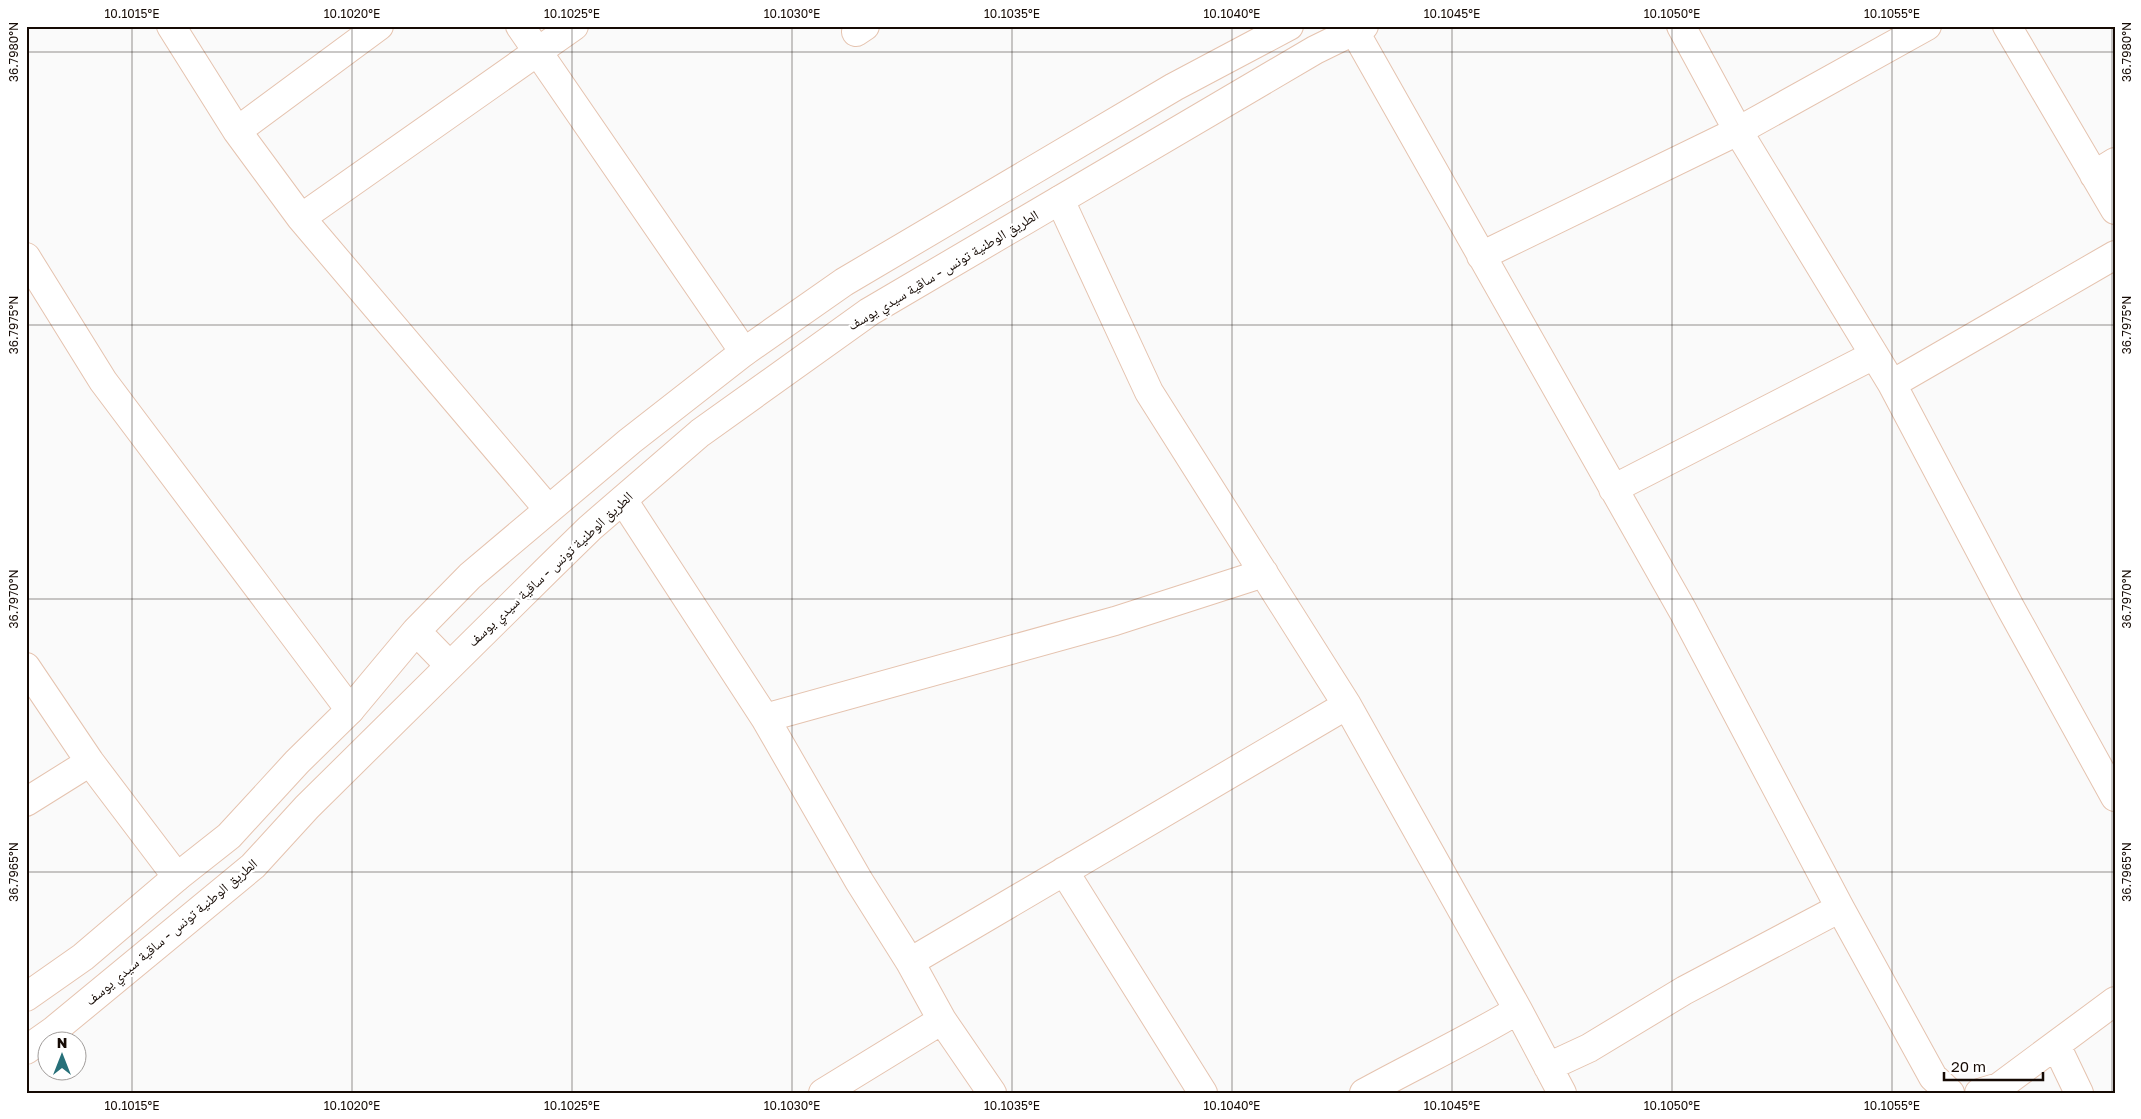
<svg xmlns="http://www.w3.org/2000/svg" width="2141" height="1119" font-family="'Golos Text','Noto Naskh Arabic',sans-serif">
<rect width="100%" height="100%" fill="#fafafa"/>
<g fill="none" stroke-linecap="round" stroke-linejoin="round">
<defs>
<path id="street" d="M171,26l66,105 64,87 247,291
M520,26l224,326
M1681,26l57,105 154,253 118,223 105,190
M2007,26l108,184
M856,32l9,-6
M1355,32l328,579 157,297 93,169 17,16
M237,131l142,-105
M2094,175l21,-13
M1060,200l89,192 198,313 171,305 44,83
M301,218l273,-192
M1481,256l257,-125 189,-105
M26,257l77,124 247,329
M1892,384l223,-129
M1613,489l261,-134
M623,500l142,218 94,163 51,81 32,58 50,73
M26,667l64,95 87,115
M765,718l350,-97 149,-48
M26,802l64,-40
M1064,871l139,222
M910,962l437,-257
M2056,1045l23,48
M1548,1067l41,-19 96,-58 155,-82
M823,1093l119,-73
M1364,1093c51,-28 104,-53 154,-83
M1979,1093l20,-6 116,-86"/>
<path id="highway" d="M416,631l33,34
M26,997l57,-40 94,-80 52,-41 68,-74 53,-52 66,-79 54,-55 160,-135 114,-89 100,-70 330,-195 115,-61
M26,1050l27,-19 200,-165 54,-59 242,-239 41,-40 110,-95 169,-121 446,-262 49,-24"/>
</defs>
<!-- street casing -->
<use href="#street" stroke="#e5c3af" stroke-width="30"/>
<!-- highway casing -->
<use href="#highway" stroke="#e5c3af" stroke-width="30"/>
<!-- street -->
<use href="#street" stroke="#fff" stroke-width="28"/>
<!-- highway -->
<use href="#highway" stroke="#fff" stroke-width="28"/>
</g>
<!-- ticks -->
<path fill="none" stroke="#150a04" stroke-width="1" stroke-opacity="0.45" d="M132,26v1067M352,26v1067M572,26v1067M792,26v1067M1012,26v1067M1232,26v1067M1452,26v1067M1672,26v1067M1892,26v1067M2112,26v1067M26,52h2089M26,325h2089M26,599h2089M26,872h2089"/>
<g text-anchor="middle" stroke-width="4.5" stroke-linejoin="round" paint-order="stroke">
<!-- street labels -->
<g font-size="14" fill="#150a04" stroke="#fff">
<text transform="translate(943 270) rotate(-31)" y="5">الطريق الوطنية تونس - ساقية سيدي يوسف</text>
<text transform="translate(550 569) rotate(-43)" y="5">الطريق الوطنية تونس - ساقية سيدي يوسف</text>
<text transform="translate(171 932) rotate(-40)" y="5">الطريق الوطنية تونس - ساقية سيدي يوسف</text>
</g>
</g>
<!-- border -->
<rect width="2141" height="1119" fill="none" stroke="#ffffff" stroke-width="55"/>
<!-- north arrow -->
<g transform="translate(62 1056)"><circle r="24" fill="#ffffff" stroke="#a19d9b"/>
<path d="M0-4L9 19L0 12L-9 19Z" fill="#277079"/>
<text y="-8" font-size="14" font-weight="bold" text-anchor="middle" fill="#150a04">N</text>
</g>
<!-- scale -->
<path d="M1944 1072v8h99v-8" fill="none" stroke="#150a04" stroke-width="2.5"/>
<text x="1951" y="1072" font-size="15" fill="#150a04" stroke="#ffffff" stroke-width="4" paint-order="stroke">20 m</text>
<rect x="28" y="28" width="2086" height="1064" fill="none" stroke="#150a04" stroke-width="2"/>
<g font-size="12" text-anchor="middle" fill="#150a04">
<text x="132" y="18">10.1015°E</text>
<text x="352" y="18">10.1020°E</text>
<text x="572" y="18">10.1025°E</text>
<text x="792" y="18">10.1030°E</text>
<text x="1012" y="18">10.1035°E</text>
<text x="1232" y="18">10.1040°E</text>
<text x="1452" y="18">10.1045°E</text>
<text x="1672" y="18">10.1050°E</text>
<text x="1892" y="18">10.1055°E</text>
<text transform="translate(14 52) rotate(-90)" y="4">36.7980°N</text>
<text transform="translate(2127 52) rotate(-90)" y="4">36.7980°N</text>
<text transform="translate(14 325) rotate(-90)" y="4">36.7975°N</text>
<text transform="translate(2127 325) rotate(-90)" y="4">36.7975°N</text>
<text transform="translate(14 599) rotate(-90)" y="4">36.7970°N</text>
<text transform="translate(2127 599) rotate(-90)" y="4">36.7970°N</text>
<text transform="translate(14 872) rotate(-90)" y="4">36.7965°N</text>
<text transform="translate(2127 872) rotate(-90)" y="4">36.7965°N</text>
<text x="132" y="1110">10.1015°E</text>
<text x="352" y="1110">10.1020°E</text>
<text x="572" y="1110">10.1025°E</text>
<text x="792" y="1110">10.1030°E</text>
<text x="1012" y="1110">10.1035°E</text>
<text x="1232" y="1110">10.1040°E</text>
<text x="1452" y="1110">10.1045°E</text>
<text x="1672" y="1110">10.1050°E</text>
<text x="1892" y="1110">10.1055°E</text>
</g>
</svg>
